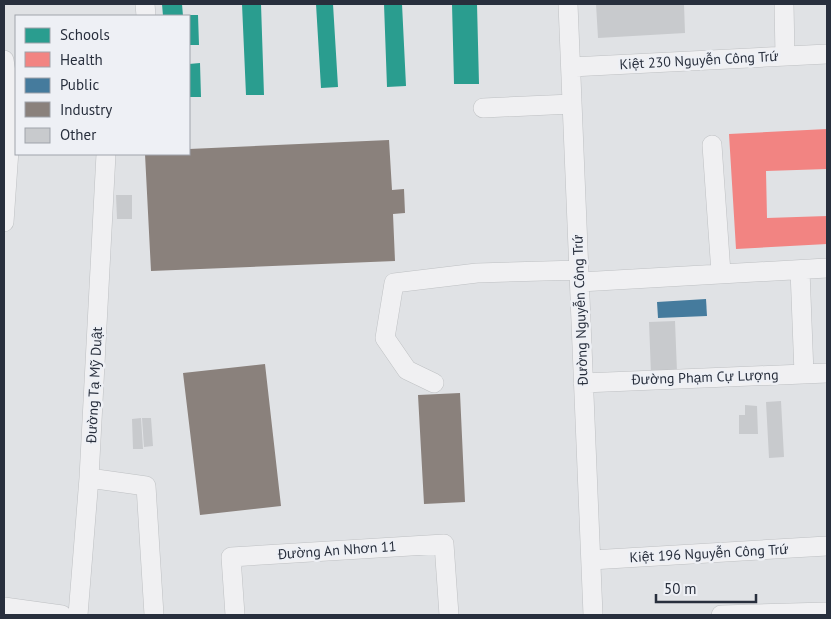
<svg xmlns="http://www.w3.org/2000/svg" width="831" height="619" font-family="'PT Sans',sans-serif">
<rect width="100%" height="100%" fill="#e0e2e5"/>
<!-- schools -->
<path fill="#2a9d8f" d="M162,4h20l1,12h-20z
M242,4h19l3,91h-18z
M316,4h17l5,83 -17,1z
M384,4h18l4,82 -19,1z
M452,4h25l2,80h-25z
M189,15h9l1,30h-10z
M200,63l1,34h-12v-33z"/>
<!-- health -->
<path fill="#f28482" d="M827,129v40l-61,2 1,47 60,-2v28l-91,5 -7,-115z"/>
<!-- public -->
<path fill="#457b9d" d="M706,299l1,17 -49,2 -1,-16z"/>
<!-- industry -->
<path fill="#8a817c" d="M389,140l3,50 12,-1 1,24 -12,1 2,47 -244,10 -6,-117h44v-5z
M265,364l16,142 -81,9 -17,-142z
M460,393l5,109 -41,2 -6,-109z"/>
<!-- building -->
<path fill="#c8cacd" d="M596,4h88l1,29 -87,5z
M116,195h16v24h-15z
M675,321l2,51 -26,2 -2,-52z
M781,401l3,56 -15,1 -3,-56z
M745,405l12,1 1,28h-19v-19h6z
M141,418l2,31h-10l-1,-30z
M142,418h9l2,28 -9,1z"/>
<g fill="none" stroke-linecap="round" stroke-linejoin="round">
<defs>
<path id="minor" d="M145,4l1,12
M568,4l25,611
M784,4l1,52
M4,60l2,12 3,78 -5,72
M571,67l256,-13
M483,108l89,-4
M712,145l9,128
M800,270l4,104
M580,282l247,-14
M434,383l-27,-13 -22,-32 9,-55 83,-10 102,-3
M583,383l244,-10
M89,478l57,8 8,129
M591,560l236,-14
M4,607l58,8
M78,615l11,-137 17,-324
M235,615l-4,-58 213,-13 5,71
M721,615l106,-3"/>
</defs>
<!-- minor casing -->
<use href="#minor" stroke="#bec0c3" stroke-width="20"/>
<!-- minor -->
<use href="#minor" stroke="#f0f0f2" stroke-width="19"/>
</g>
<g text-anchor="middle" stroke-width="5" stroke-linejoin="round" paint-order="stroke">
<!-- street labels -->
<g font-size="14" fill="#282f3d" stroke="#eef0f5">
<text transform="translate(699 60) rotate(-3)" y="5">Kiệt 230 Nguyễn Công Trứ</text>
<text transform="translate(580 310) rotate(-92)" y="5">Đường Nguyễn Công Trứ</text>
<text transform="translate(705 377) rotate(-2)" y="5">Đường Phạm Cự Lượng</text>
<text transform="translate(94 385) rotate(-87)" y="5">Đường Tạ Mỹ Duật</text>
<text transform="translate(337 550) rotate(-4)" y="5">Đường An Nhơn 11</text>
<text transform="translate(709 553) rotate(-3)" y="5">Kiệt 196 Nguyễn Công Trứ</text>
</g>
</g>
<!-- border -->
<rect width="831" height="619" fill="none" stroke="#282f3d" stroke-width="10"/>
<!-- legend -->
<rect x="15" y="15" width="175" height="140" fill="#eef0f5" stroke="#9fa3ab"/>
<rect x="25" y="28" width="25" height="15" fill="#2a9d8f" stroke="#9fa3ab"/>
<text x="60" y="40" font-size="15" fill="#282f3d">Schools</text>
<rect x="25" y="52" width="25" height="15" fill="#f28482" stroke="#9fa3ab"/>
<text x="60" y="65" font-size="15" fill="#282f3d">Health</text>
<rect x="25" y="78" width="25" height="15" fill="#457b9d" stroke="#9fa3ab"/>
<text x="60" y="90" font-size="15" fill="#282f3d">Public</text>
<rect x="25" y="102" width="25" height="15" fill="#8a817c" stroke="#9fa3ab"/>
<text x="60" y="115" font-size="15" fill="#282f3d">Industry</text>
<rect x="25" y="128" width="25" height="15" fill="#c8cacd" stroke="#9fa3ab"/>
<text x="60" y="140" font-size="15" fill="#282f3d">Other</text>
<!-- scale -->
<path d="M656 594v8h100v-8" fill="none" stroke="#282f3d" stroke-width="2.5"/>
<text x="664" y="594" font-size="15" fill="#282f3d" stroke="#eef0f5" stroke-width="4" paint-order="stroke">50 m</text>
</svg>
